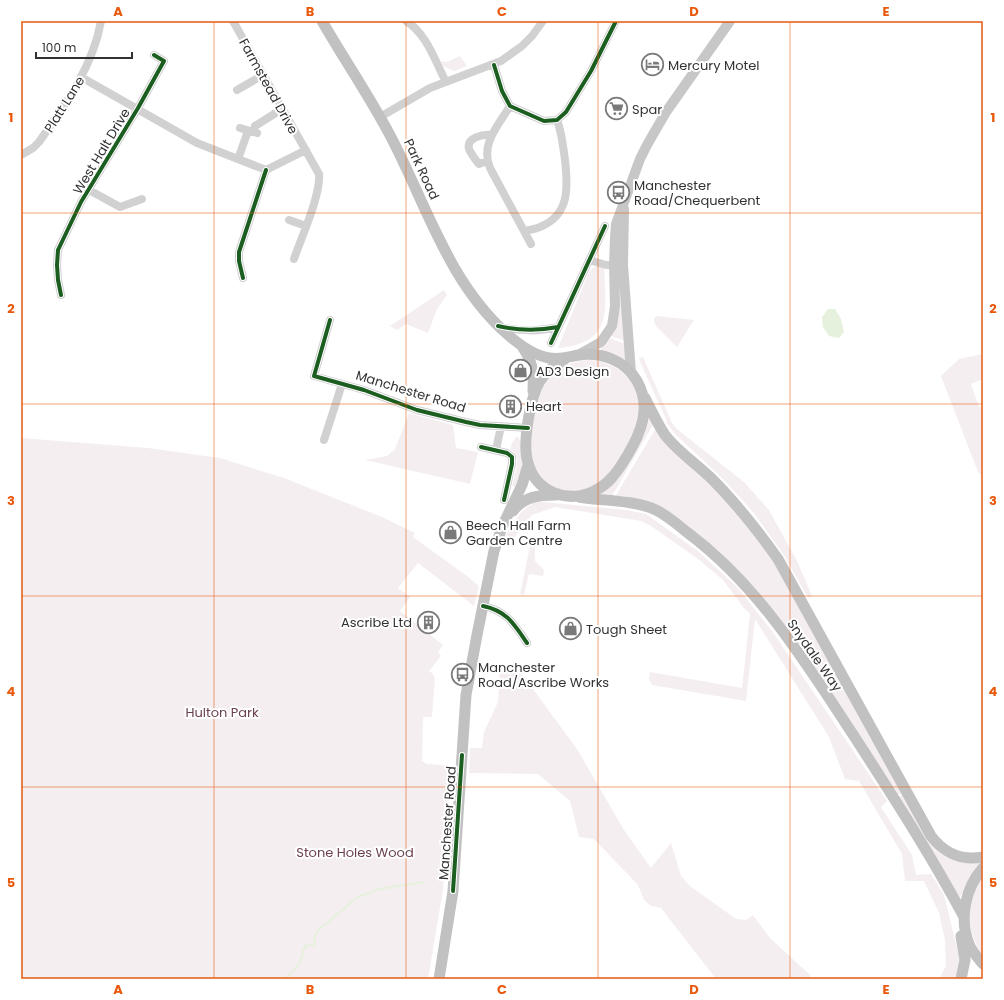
<svg xmlns="http://www.w3.org/2000/svg" width="1004" height="1000" font-family="Poppins,sans-serif">
<rect width="100%" height="100%" fill="#fff"/>
<!-- green -->
<path fill="#f5eef1" d="M460,56l7,10 -13,5 -11,-5 -2,-5 6,1z
M597,266l7,1c2,44 9,76 -46,81l31,-76 4,-4z
M619,273l6,68 -14,-5c11,-19 8,-40 7,-62z
M444,290l3,5 -10,14 -9,24 -22,-9 -9,6 -7,-4z
M657,316l37,4 -17,27 -21,-21 -2,-5v-3z
M610,338l15,6 2,18 -26,-11v-3z
M983,354v25l-12,5 8,23 4,-1v16h-1l1,54 -5,-4 -37,-96 18,-17z
M643,357l29,66 5,6 68,54 24,27 28,51 15,35 -4,2 -23,-41 -31,-44 -32,-35 -47,-44 -9,-12 1,-1 -27,-59 -1,-4z
M590,360c36,3 59,33 46,69 -3,8 -8,16 -13,24 -13,21 -28,41 -56,38 -9,-1 -18,-5 -24,-12 -4,-4 -8,-10 -10,-15 -6,-18 3,-74 17,-87 12,-12 24,-16 40,-17z
M409,413l44,12 3,23 22,4 -8,32 -105,-24 22,-4 8,-7z
M650,416l4,7 -42,73 -15,-1 22,-16 26,-46z
M656,428l71,73 51,66 124,226 -5,3 -123,-182 -101,-98 -58,-19z
M517,436l1,1 3,6 1,21v7l-5,16 -5,-1c2,-10 11,-31 -2,-36l2,-7z
M21,438l127,10 72,10 64,20 98,39 33,16 -2,4 54,39 12,10 -5,20 -56,-43 -20,25 12,9 -10,14 43,34 -5,7 3,4 -12,15 4,3 2,4 -3,39h-9l-1,44 5,3 25,2 -9,124 -15,89h-407z
M536,502h7l83,8 20,4 52,37 39,36 35,44 115,170 -6,6 31,48 4,20 15,-1 12,19 3,10 13,53v23h-20l7,-13 -1,-26 -6,-27 -15,-32h-19l-3,-27 -43,-73 -14,-2 -16,-42 -74,-118 -9,82 -94,-16 -3,-6 1,-7 92,16 8,-74 -7,-7 -20,-27 -25,-21 -47,-33 -10,-5 -86,-14 -23,8 -20,25 -8,-1c8,-15 16,-30 32,-37z
M524,539l5,1 6,6v15l9,9 -1,6 -14,-2 -5,21 -4,-1 10,-48 -2,-3z
M500,665l14,1 19,23 44,60 47,81 27,38 20,-25 10,33 9,10 46,33 10,1 7,-5 17,23 40,37 1,4h-95l-55,-71 -10,-2 -7,-6 -6,-15 -44,-46 -15,-2 -9,-36 -32,-27 -69,-1 1,-25h12l2,-16 14,-30z
M903,794l25,44 55,25 -14,16 -9,19 -62,-101z
M983,876v81c-17,-27 -20,-54 0,-81z"/>
<!-- water -->
<path fill="#e6f1dd" d="M828,309h7l6,10 3,13 -5,6 -10,-2 -6,-9 -1,-10z"/>
<g fill="none" stroke-linecap="round" stroke-linejoin="round">
<!-- stream -->
<path stroke="#e6f1dd" stroke-width="2" d="M284,979c14,-9 17,-18 21,-33l10,-2 -1,-6 5,-9 39,-32 21,-8 44,-7"/>
<!-- minor -->
<path stroke="#d1d1d1" stroke-width="8" d="M233,21l86,153c2,21 -18,64 -25,85
M406,21c21,13 29,40 40,61
M494,65l8,26 8,15 34,15 13,-1 9,-8 25,-41 25,-50
M81,77l116,66 69,27
M237,90l26,-15
M510,106c-12,20 -30,38 -20,62l41,76
M380,117l50,-29 71,-27 21,-15 10,-10 11,-15
M255,126l27,-17
M240,128l17,5
M21,155l12,-7 6,-6c26,-37 54,-75 62,-121
M238,159l10,-28
M487,161l-8,3 -1,-1c-3,-4 -7,-9 -9,-14 -3,-12 15,-15 23,-14
M266,170l40,-20
M89,190l31,17 22,-8
M289,220l17,6
M525,231c4,-1 10,-2 15,-4 30,-12 28,-40 25,-67 -2,-14 -3,-27 -8,-40
M589,260l17,5h13
M243,278l-4,-17v-9l27,-82
M61,295l-3,-15 -1,-15 1,-15 23,-48 57,-94 26,-47 -10,-6
M330,320l-16,56 50,14 53,20 49,12 14,3 48,3
M499,327c22,4 38,5 59,0
M551,343l54,-117
M324,440l18,-56
M481,447l26,6 5,4v7l-8,36
M496,450l5,-24
M483,606c24,5 31,18 44,37"/>
<!-- major -->
<path stroke="#c7c7c7" stroke-width="10" d="M624,209l-1,56 8,108
M578,355l23,-13 11,-16 3,-20 -1,-41 1,-27 1,-14 24,-65 7,-14 19,-33 64,-91"/>
<!-- highway -->
<path stroke="#c1c1c1" stroke-width="11" d="M322,21c23,40 50,79 71,120 34,66 56,141 113,192 12,11 27,22 43,25 11,2 19,-1 30,-3 22,-3 46,5 58,26 15,26 4,52 -10,75 -9,15 -18,29 -35,36 -26,11 -56,0 -64,-29 -6,-19 2,-65 12,-82 6,-10 16,-16 25,-22
M522,346c11,17 12,25 11,45
M645,398c6,12 12,25 20,37 13,17 32,29 47,44 25,25 46,52 66,80l153,277c13,17 31,25 52,21
M579,497c23,4 56,3 77,13 12,6 22,15 32,23 71,53 118,130 166,203 38,59 77,119 110,181
M513,511c11,-15 27,-16 43,-16
M983,868c-18,20 -24,51 -14,76 3,8 9,14 14,20
M961,936l4,24 -4,19
M439,979l14,-88 13,-196 11,-60 17,-84 8,-24 20,-42 6,-20"/>
<defs>
<path id="cycleway" d="M494,65l8,26 8,15 34,15 13,-1 9,-8 25,-41 25,-50
M243,278l-4,-17v-9l27,-82
M61,295l-3,-15 -1,-15 1,-15 23,-48 57,-94 26,-47 -10,-6
M330,320l-16,56 50,14 53,20 49,12 14,3 48,3
M498,326c22,5 39,5 60,1
M551,343l54,-117
M481,447l26,6 5,4v7l-8,36
M483,606c24,5 31,18 44,37
M453,891l9,-136"/>
</defs>
<!-- cycleway casing -->
<use href="#cycleway" stroke="#fff" stroke-width="6"/>
<!-- cycleway -->
<use href="#cycleway" stroke="#1b5e20" stroke-width="4"/>
</g>
<!-- grid -->
<path fill="none" stroke="#e8590c" stroke-width="1" stroke-opacity="0.55" d="M214,21v958M406,21v958M598,21v958M790,21v958M21,213h962M21,404h962M21,596h962M21,787h962"/>
<!-- icons -->
<defs>
<symbol id="hotel-ring" viewBox="-11 -11 22 22"><circle r="9.5" fill="#fff" stroke="#7a7a7a" stroke-width="1.5"/><path d="M-6-4.5h1.5V1H6V5H4.5V3h-9V5H-6ZM-4 0a1.8 1.8 0 1 1 3.6 0ZM.5 0V-2.5h3Q6-2.5 6 0Z" fill="#7a7a7a"/></symbol>
<symbol id="supermarket-ring" viewBox="-11 -11 22 22"><circle r="9.5" fill="#fff" stroke="#7a7a7a" stroke-width="1.5"/><path d="M-6-5.5h2.5l.6 2H6L4.5 2H-2.5L-4.4-4H-6ZM-1.5 3.2a1.3 1.3 0 1 0 .1 0ZM3 3.2a1.3 1.3 0 1 0 .1 0Z" fill="#7a7a7a"/></symbol>
<symbol id="bus-ring" viewBox="-11 -11 22 22"><circle r="9.5" fill="#fff" stroke="#7a7a7a" stroke-width="1.5"/><path d="M-5-6H5V4H4V6H2V4H-2V6H-4V4H-5ZM-3.5-4V0h7V-4ZM-3.5 1.2v1.5H-2V1.2ZM2 1.2v1.5H3.5V1.2Z" fill="#7a7a7a"/></symbol>
<symbol id="shop-ring" viewBox="-11 -11 22 22"><circle r="9.5" fill="#fff" stroke="#7a7a7a" stroke-width="1.5"/><path d="M-5-2.5h2.3a2.7 3.5 0 0 1 5.4 0H5L5.5 6h-11ZM-1.5-2.5h3a1.5 2.3 0 0 0-3 0Z" fill="#7a7a7a"/></symbol>
<symbol id="building-ring" viewBox="-11 -11 22 22"><circle r="9.5" fill="#fff" stroke="#7a7a7a" stroke-width="1.5"/><path d="M-4-6H4V6H1V3H-1V6H-4ZM-2.5-4.3h1.7v1.8h-1.7ZM.8-4.3h1.7v1.8H.8ZM-2.5-1h1.7V.8h-1.7ZM.8-1h1.7V.8H.8Z" fill="#7a7a7a"/></symbol>
</defs>
<g fill-rule="evenodd">
<use href="#hotel-ring" x="640" y="52" width="25" height="25"/>
<use href="#supermarket-ring" x="604" y="96" width="25" height="25"/>
<use href="#bus-ring" x="606" y="180" width="25" height="25"/>
<use href="#shop-ring" x="508" y="358" width="25" height="25"/>
<use href="#building-ring" x="498" y="394" width="25" height="25"/>
<use href="#shop-ring" x="438" y="520" width="25" height="25"/>
<use href="#building-ring" x="416" y="610" width="25" height="25"/>
<use href="#shop-ring" x="558" y="616" width="25" height="25"/>
<use href="#bus-ring" x="450" y="662" width="25" height="25"/>
</g>
<g text-anchor="middle" stroke-width="4" stroke-linejoin="round" paint-order="stroke">
<!-- poi labels -->
<g font-size="13" fill="#323232" stroke="#fff" text-anchor="start">
<text x="668" y="70">Mercury Motel</text>
<text x="632" y="114">Spar</text>
<text x="634" y="190">Manchester<tspan x="634" dy="15">Road/Chequerbent</tspan></text>
<text x="536" y="376">AD3 Design</text>
<text x="526" y="411">Heart</text>
<text x="466" y="530">Beech Hall Farm<tspan x="466" dy="15">Garden Centre</tspan></text>
<text x="412" y="627" text-anchor="end">Ascribe Ltd</text>
<text x="586" y="634">Tough Sheet</text>
<text x="478" y="672">Manchester<tspan x="478" dy="15">Road/Ascribe Works</tspan></text>
</g>
<!-- street labels -->
<g font-size="13" fill="#323232" stroke="#fff">
<text transform="translate(269 86) rotate(61)" y="5">Farmstead Drive</text>
<text transform="translate(64 104) rotate(-58)" y="5">Platt Lane</text>
<text transform="translate(101 151) rotate(-59)" y="5">West Halt Drive</text>
<text transform="translate(422 169) rotate(65)" y="5">Park Road</text>
<text transform="translate(411 391) rotate(17)" y="5">Manchester Road</text>
<text transform="translate(815 655) rotate(55)" y="5">Snydale Way</text>
<text transform="translate(447 823) rotate(-86)" y="5">Manchester Road</text>
</g>
<!-- park labels -->
<g font-size="13" fill="#6b414e" stroke="#fff">
<text x="222" y="717">Hulton Park</text>
<text x="355" y="857">Stone Holes Wood</text>
</g>
</g>
<!-- border -->
<rect width="1004" height="1000" fill="none" stroke="#ffffff" stroke-width="44"/>
<!-- scale -->
<path d="M36 52v6h96v-6" fill="none" stroke="#323232" stroke-width="2"/>
<text x="42" y="52" font-size="12" fill="#323232" stroke="#ffffff" stroke-width="3" paint-order="stroke">100 m</text>
<rect x="22" y="22" width="960" height="956" fill="none" stroke="#e8590c" stroke-width="1.5"/>
<g font-size="13" text-anchor="middle" font-weight="bold" fill="#e8590c">
<text x="118" y="16">A</text>
<text x="310" y="16">B</text>
<text x="502" y="16">C</text>
<text x="694" y="16">D</text>
<text x="886" y="16">E</text>
<text x="11" y="122">1</text>
<text x="993" y="122">1</text>
<text x="11" y="313">2</text>
<text x="993" y="313">2</text>
<text x="11" y="505">3</text>
<text x="993" y="505">3</text>
<text x="11" y="696">4</text>
<text x="993" y="696">4</text>
<text x="11" y="887">5</text>
<text x="993" y="887">5</text>
<text x="118" y="994">A</text>
<text x="310" y="994">B</text>
<text x="502" y="994">C</text>
<text x="694" y="994">D</text>
<text x="886" y="994">E</text>
</g>
</svg>
